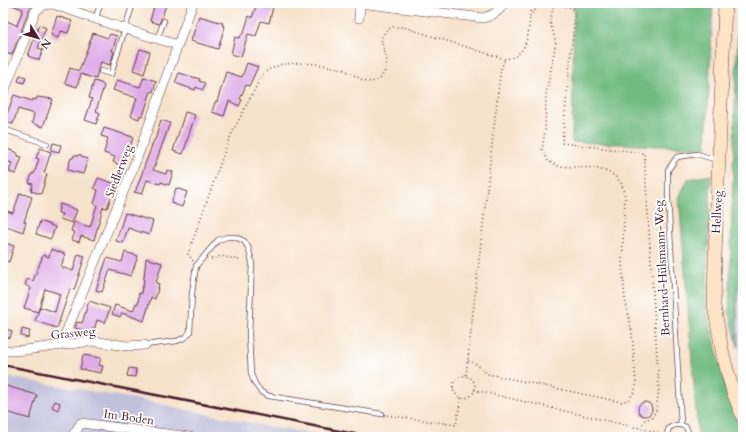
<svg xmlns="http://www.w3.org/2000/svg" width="746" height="440" font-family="Cardo,serif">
<rect width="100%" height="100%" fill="#fff"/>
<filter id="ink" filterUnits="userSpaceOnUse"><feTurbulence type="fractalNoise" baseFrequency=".025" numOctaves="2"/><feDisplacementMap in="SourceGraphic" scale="8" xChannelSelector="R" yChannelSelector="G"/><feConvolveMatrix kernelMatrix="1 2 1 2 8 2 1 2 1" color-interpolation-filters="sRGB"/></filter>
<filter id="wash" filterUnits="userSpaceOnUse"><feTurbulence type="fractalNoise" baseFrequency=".012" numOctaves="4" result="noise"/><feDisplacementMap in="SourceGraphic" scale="16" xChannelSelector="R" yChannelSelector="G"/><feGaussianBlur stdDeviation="0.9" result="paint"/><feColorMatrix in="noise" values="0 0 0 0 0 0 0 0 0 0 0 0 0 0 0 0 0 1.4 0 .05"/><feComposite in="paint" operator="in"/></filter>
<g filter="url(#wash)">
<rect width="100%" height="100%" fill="#f7e2cb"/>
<!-- built -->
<path fill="#ddd5f6" d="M743,279v85l-5,-17 -1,-53z"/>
<!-- industrial -->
<path fill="#c2c1dc" d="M3,376l138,24 133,28 64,9h-257l-2,-16 -10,16h-66z"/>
<!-- forest -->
<path fill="#71bb81" stroke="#5e6d56" d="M574,3h139l-7,145 -134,-6z
M740,3h3v276l-6,15 1,53 -9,-36 7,-238z
M711,175l-5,131 17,71 20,60h-45l-19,-240 9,-18z"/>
<g id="blocks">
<!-- building -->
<path fill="#dfabe7" d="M9,3h17l7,2 -4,5 -17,45 -9,-3v-33l15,7 -1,-1 6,-16 -14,-5z
M155,3h12l-8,21 -9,-3z
M257,3h17l-5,20 -8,-2 -5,15 -8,-2 -7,23 -10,-3 4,-17 4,1 5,-6 5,-16 3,2z
M57,16l15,5 -4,12 -7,-2 -3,7 -7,-3z
M199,16l24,7 -1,2 3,1 -7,23 -27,-8z
M39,25l7,3 -8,20 5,2 -4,10 -11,-4z
M93,33l15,5 2,-4 7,2 -5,15 2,1 -4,13 -9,-3 -3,8 -2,9 -15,-5 -4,13 -12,-4 5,-15 9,3z
M140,49l10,3 -6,22 -11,-4z
M247,63l11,4 -9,19 -3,-1 -6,14 2,1 -3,6 -10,-5 -5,15 -12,-4 3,-10h2l9,-30 16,5z
M179,73l21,6 -1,2 6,2 -2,7 -7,-3 -1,3 -20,-7z
M20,75l6,2 -2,6 -6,-2z
M144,77l12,4 -3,11 -2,-1 -8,25 -3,-1 -1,4 -8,-3 6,-18 -24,-8 4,-10 23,7z
M94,81l7,2 3,3 -8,25 4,2 -4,11 -11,-4 7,-21 -3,-1z
M14,95l18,6 1,-2 3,1 1,-3 16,2 -10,28 -11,-4 2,-9 -16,-5 -5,15 -9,-2z
M185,112l10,3 -12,39 -10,-3z
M161,120l9,3 -17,47 13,4 1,-4 6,2 -4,13 -8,-3 -1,2 -13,-4 -5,14 -8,-2 3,-3 -1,-1 2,-3 6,-18 10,-27h1z
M104,128l29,9 -3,11 -2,-1 -6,19 -9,-4 2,-5 -11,-4 4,-15 -7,-2z
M53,143l8,2 -2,7 -8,-2z
M3,148l13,4 2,2v2l4,1 -6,17 -7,-2 3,-9 -9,-3z
M40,148l11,4 -7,21 3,1 -6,20 -10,-3 2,-7 -4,-1 3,-10 2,1 5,-15 -3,-1z
M80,154l2,3 6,2 -5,15 -16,-4 4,-12h2l1,-3 4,1z
M98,178l18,6 -9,24 -4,-1 -9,33 -13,-4 -2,6 -7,-2 3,-8 -4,-1 3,-9 16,5 7,-22 -3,-1 4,-14 -4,-2z
M176,188l11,4 -5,15 -11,-4z
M20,193l12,4 -8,25h2l-3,10 -20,-7v-15l10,3z
M60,204l17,6 -5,13 -12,-4 2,-5 -4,-1z
M125,213l28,8 -4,14 -21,-7 -5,15 -7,-2z
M40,221l15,6 -4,12 -15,-5z
M3,242l11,4 -5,16 -6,-2z
M51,249l14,5 -4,13 12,4 5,-17 7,2 -11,34 -4,-1 -13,39 -22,-7 5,-14 15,5 5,-18 -15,-5 -7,23 -14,-4 7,-20 -6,-3 2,-6 6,2 10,-26 6,2z
M125,252l13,4 -7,20 -21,-6 -8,22 -6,-2 11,-32 15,4z
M146,258l16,5 -6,20 3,1 -2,8 -2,7 -4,-2 -7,24 -22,-8 -2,4 -8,-3 3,-9 18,6 3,-8 2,1 1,-11 2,1 1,-8 1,1z
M89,301l21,7 -5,15 -8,-3 -3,10 -2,-1 -1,3 -16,-4 2,-6 5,1z
M3,328l9,3 -2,7 -7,-2z
M22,329l8,2 -2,7 -7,-2z
M83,355l18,3 -2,7 4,1 -2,7 -21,-4z
M129,368l7,1 -1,8 -8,-1z
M3,385l34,10 -7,24 -27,-8z
M55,401l5,2 -2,7 -6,-3z
M638 409a7 7 0 1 1 14 0a7 7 0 1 1-14 0Z"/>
</g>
</g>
<g filter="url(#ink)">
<use href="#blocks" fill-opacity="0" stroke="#643c43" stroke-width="1"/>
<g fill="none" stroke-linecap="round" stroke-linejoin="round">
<defs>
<path id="lane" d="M95,19l6,-16
M157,39l7,-18
M101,71l10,3 22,-71
M3,129l44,15
M145,345l32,-4 9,-4 4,-5 2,-39 4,-27 22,-26 9,-3h8l9,4 4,6 4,15 -3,73 2,39 4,10 6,8 8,4 113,18
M681,424l-13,-227v-27l9,-13 20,-3 20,6
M666,437l3,-9c6,-4 10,-4 17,-1l4,10"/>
<path id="street" d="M360,3l123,15c10,-3 16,-6 21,-15
M359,18l1,-14
M3,94l32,-82c6,-6 10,-8 18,-8l72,25 53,16
M61,345l76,-187 56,-155
M3,349l7,2 15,-1 67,-9 35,5 18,-1
M72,437l9,-14 109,14"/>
<path id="secondary" d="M725,3l-10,253 -1,50 9,49 10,37 10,25"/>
</defs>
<!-- lane casing -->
<use href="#lane" stroke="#643c43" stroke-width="6"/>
<!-- street casing -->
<use href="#street" stroke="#643c43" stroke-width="10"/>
<!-- secondary casing -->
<use href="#secondary" stroke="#643c43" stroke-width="14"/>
<!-- path -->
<path stroke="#643c43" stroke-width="1.5" stroke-dasharray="1 3" stroke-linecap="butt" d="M530,17c9,-17 27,-13 43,-9l2,5 -13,130 82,10 15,235 -3,23 -4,6 -7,3 -5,9
M211,259l10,-3 18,4
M193,261l-5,-7 41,-115 33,-64 6,-5 14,-6 18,-1 17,1 26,5 20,11 8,2 9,-3 5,-8 2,-10 -6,-22 4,-8 8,-4h10l102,32c4,-1 9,-1 12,-4 14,-11 12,-35 14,-52
M468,361l7,2 13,11 133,28 7,-2 6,-7 2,-8 -4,-52 -7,-34 -3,-36 3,-67 -4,-13 -7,-8 -9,-4 -12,-3 -35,-2 -10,-5 -6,-11 3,-19 1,-36 10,-53 -6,-20 4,-19
M466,375l31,-275 4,-31 4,-10
M453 387a11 11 0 1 1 22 0a11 11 0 1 1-22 0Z
M474,390l186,43
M387,415l69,10 5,-27"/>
<!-- lane -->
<use href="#lane" stroke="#fff" stroke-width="4.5"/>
<!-- street -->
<use href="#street" stroke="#fff" stroke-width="9"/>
<!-- secondary -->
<use href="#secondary" stroke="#ffe4c6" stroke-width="13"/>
<!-- rail -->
<path stroke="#4a1f2b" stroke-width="2.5" d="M3,365l367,72"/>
</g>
</g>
<g text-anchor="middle" stroke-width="3.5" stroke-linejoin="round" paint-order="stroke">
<!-- street labels -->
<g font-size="12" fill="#4a1f2b" stroke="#fff">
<text transform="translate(119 171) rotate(-69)" y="4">Siedlerweg</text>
<text transform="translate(717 212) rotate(-87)" y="4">Hellweg</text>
<text transform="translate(662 268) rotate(-93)" y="4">Bernhard-Hülsmann-Weg</text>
<text transform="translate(73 333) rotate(-5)" y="4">Grasweg</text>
<text transform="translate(129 417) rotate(8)" y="4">Im Boden</text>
</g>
</g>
<!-- margin -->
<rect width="746" height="440" fill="none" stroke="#fff" stroke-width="16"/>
<!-- north arrow -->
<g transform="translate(38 38) rotate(127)" stroke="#ffffff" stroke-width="3" paint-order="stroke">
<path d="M0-3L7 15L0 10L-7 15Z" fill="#4a1f2b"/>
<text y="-6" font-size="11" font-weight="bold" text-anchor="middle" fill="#4a1f2b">N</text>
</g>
</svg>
